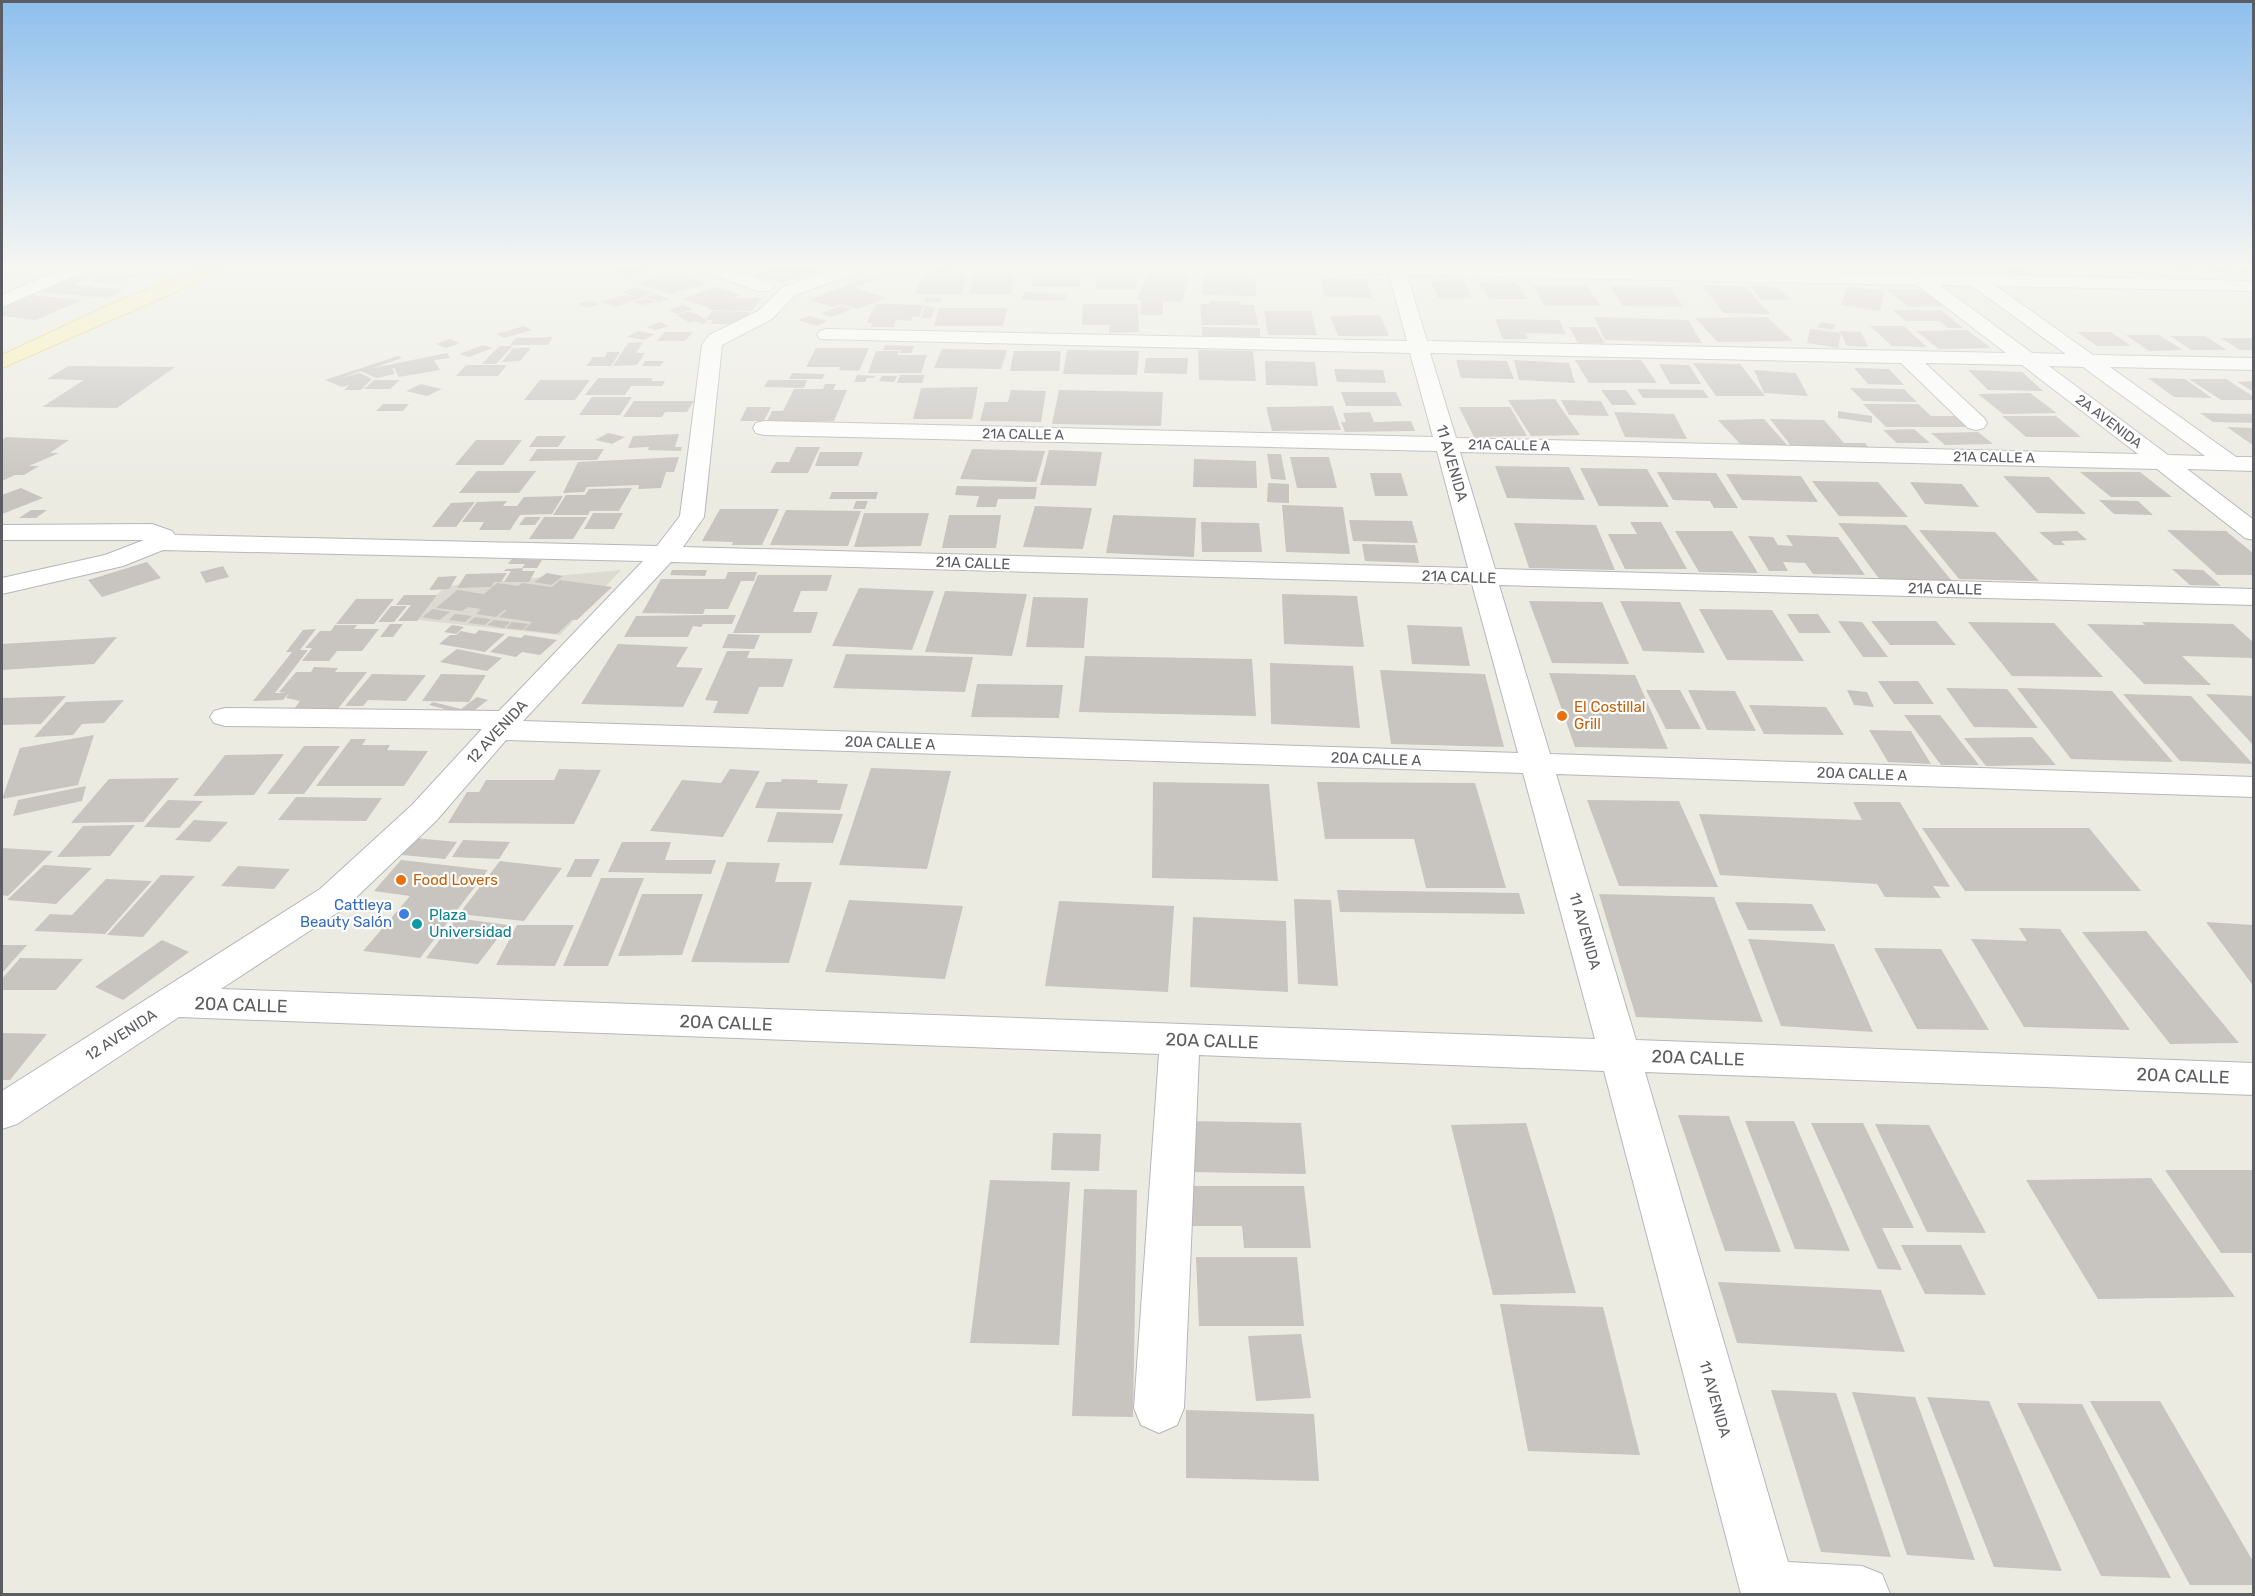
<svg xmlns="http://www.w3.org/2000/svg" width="2255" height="1596" font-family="Rubik,sans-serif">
<rect width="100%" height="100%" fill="#ecebe2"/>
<!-- education -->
<path fill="#dcdad1" d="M621,570l-61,65 -152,-16 39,-33z"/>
<!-- building -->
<path fill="#c8c4c0" d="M618,268h36v1l-28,9 -19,-6z
M773,268h36l9,2 -35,13 -28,-8z
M932,268h21l-1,3 -21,2z
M2004,268h21l11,8h-22z
M2159,268h30l5,4 -36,-2z
M2197,268h32l6,5 -34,-2z
M2234,268h20v8l-11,-1z
M2131,271h25l3,2 -2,-2h3l8,6 -30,-1z
M77,272l22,2 -26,11 52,5 -18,8 -65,-6 15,-7 -8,-1z
M672,272l34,11 -35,11 -34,-11z
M110,273l27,2 -20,9 -28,-3z
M926,274l41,1 -5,19h-47l5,-14h4z
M974,274h40l-3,20h-42z
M1147,274l43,2 -8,26 -19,-1v14h-23l1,-14h19l-23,-1z
M872,275l9,3 -27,9 32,11 -10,4 -18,7 -18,-5 -7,3 -24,-7z
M1034,275h47l-1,12h-48z
M1204,275l52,2v19l-54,-1z
M1097,276h40v13h-41z
M1321,277l46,1 4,20 -47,-1z
M1431,281h33l8,17h-34z
M1479,283h37l12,16h-38z
M1701,285l44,1 25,28 -46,-1z
M1533,286h54l14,20h-56z
M1610,286l59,1 15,20 -61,-1z
M1751,286l28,1 11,13h-29z
M1847,286l37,5 -4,20 -39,-6z
M638,287l17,6 -24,8 -9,-2 9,3 -16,5 -14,-5 24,-7 8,1 -10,-4z
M716,287l25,8 -8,3h28l-9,13 -43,-1 -1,-3 -26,-8z
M1886,289h35l23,17 -36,1z
M1024,292l42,2 -2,7 -43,-1z
M656,294l13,5 -10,3 -12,-5z
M29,295l53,5 -46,20 -34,-4v-10z
M926,297l16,1 -2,4h-16z
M645,298l10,4 -12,3 -10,-3z
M589,300l11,4 -12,4 -11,-4z
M1210,301h30l1,4h13l4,20h-56l-2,-21h10z
M875,304l49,1 -5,12h-7l-1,4 -15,-1 -2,7h-23l1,-4h-5z
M1083,304h55l1,28 -30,1v-8h-27z
M683,305l10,4 -15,5 -10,-4z
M841,306l11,3 -20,8 -11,-4z
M925,306l10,1 -4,11h-10z
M939,308h68l-4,18h-69z
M1893,310h48l22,18h-15l-8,-7h-35z
M712,311l38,1 -8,12h-32l3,-4h-7z
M1264,311h47l6,24h-49z
M688,312l9,2 12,8 -7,2 -7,-3 -5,2 -13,-8z
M1380,315l9,21h-51l-8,-20z
M809,316l19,5 -11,5 -19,-6z
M1594,317l94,3 14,23 -97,-3z
M1767,317l26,24 -75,1 -23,-24z
M1495,319l64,1 7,14 -41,-1 3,6h-25z
M660,322l9,4 -14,4 -8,-3z
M1821,322l15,3 -4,5 -15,-3z
M524,326l8,4 -27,8 -9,-4z
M1870,326h34l23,21 -35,-1z
M1202,327l58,1v9l-58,-1z
M1569,327h26l10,16h-27z
M1810,329l31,4 -3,15 -31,-5z
M1967,330l24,18 -52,1 -23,-18z
M638,331l17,3 -11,6 -17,-3z
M1840,331l21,1 7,15 -21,-1z
M665,332h28l-8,9h-28z
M2077,332h34l20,14h-34z
M2126,335h33l24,15 -34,1z
M2170,336h35l22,14h-36z
M553,337l-5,8h-38l6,-7z
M2220,338h34v12h-14z
M450,339l10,4 -14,5 -10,-4z
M643,342l-7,11h9l-8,12 -24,1 15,-23z
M483,345l10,3 -24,9 -10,-3z
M885,345l29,1 -3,7h-11l1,-3h-18z
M499,346h14l-17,18h-14z
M513,348h18l-11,13 -18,1z
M816,348h53l-10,23 -20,-1 1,-3h-34z
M942,349l65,1 -6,19 -67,-1z
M1067,350l72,1 -2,24 -74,-1z
M1198,350l55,1 3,30 -57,-1z
M876,351h23l-1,4h29l-6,18h-53z
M1014,351h47l-2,20h-49z
M607,352h13l-9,14h-25l7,-9h12z
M447,353l3,5 -16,2 6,10 -41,7 -5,-9h-2l3,6 -19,4 -15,-7 -20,7 19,-5 12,6 -11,11h-17l5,-5 -7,2 -17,-7 73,-24 4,2 -29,10z
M1146,358h42l-1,16 -43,-1z
M1456,360l51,1 7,18 -53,-1z
M1514,360l55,3 6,20 -56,-3z
M1575,360h66l16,23h-68z
M645,361h19l-4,5h-18z
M1265,361l50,1 3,24 -52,-1z
M1693,363l47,1 25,32h-49z
M1659,364l30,1 12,19h-31z
M466,365h41l-9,11h-42z
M68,366l107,1 -58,41 -75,-1 42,-27 -37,-1z
M1854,368l35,1 15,16 -36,-1z
M1334,369l49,1 3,13 -49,-1z
M1754,370l42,3 12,23 -44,-3z
M1968,370l54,2 21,19 -55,-1z
M792,373l33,1 -3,5h-33z
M857,375l18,1 -1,2h-7l-2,4h-11z
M900,375h25l-3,8h-25z
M882,376h15l-3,6 -15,-1z
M598,378h55l-2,3h14l-3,5h-31l-6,9h-40z
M2148,378l37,1 27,19 -38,-1z
M2189,379h37l28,18v3h-33z
M374,380h26l-10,9h-26z
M540,380h50l-15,20h-51z
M768,380h39l-3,8 -40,-1z
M2254,381v11l-17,-10z
M421,384l21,5 -15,7 -21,-5z
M825,384h11l-3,6h14l-13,31h-67l5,-10h11l11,-22h29z
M978,387l-6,32h-59l8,-31z
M1850,388l54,1 13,13 -54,-1z
M1637,389l66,1 6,8h-66z
M1011,390l35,1 -5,31 -61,-1 5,-19h23z
M1059,390l104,2 -2,34 -109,-2z
M1601,390h25l11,15h-25z
M1341,392h55l6,14h-56z
M2030,393l27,20 -54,1 -25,-20z
M592,397h40l-12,18h-41z
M1555,399l25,36 -49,1 -23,-36z
M1561,400l40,1 8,15 -40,-1z
M634,401h60l-7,11h-22l-3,5h-39z
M383,404h26l-6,7h-27z
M1863,404h55l13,12h24l12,11h-81z
M1333,406l8,24 -69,1 -6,-24z
M747,407h24l-7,14h-24z
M1459,407h51l17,29 -53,1z
M1838,411l34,5v7l-34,-5z
M1370,412l4,10 37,-1 4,10 -70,1 -4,-10h5l-3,-9z
M1614,412l60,2 13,25 -62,-2z
M2200,413l54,1v9l-41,-1z
M2002,416h54l25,21h-55z
M1764,419l23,26h-46l-23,-25z
M1770,419l54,1 20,23h21l4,5 -77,-1z
M2227,427l27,1v18z
M1914,429l16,14h-33l-14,-13z
M1978,432l15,12 -48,1 -14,-12z
M608,433l17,4 -13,7 -17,-4z
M679,434l-4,13h7l-1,4 -33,-1 1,-3 -21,1 5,-12z
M537,436h29l-8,11h-29z
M6,437l63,3 -19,13h9l-30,13h10l-15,9h-9l-13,6v-41z
M476,440h46l-19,25h-48z
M796,447h24l-12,26h-38l6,-11h13z
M537,449h67l-7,11 -68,1z
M972,449l73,2 -9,31 -76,-3z
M1049,450l53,2 -6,34 -56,-1z
M820,452h43l-5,14h-43z
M1267,454h14l5,26 -15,-1z
M679,457l-5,15h-8l-5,16 -23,1 1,-4 -52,2 -3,5 -21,1 15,-31z
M1290,457h39l8,31h-40z
M1194,459l62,2 1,27 -64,-1z
M1495,466l74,1 16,33 -78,-2z
M1580,468l67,1 22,38 -70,-1z
M477,471h59l-17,22h-60z
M1657,472l59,1 22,35h-24l-4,-7 -37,-1z
M2080,472h60l32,25h-61z
M1370,473h31l7,23h-33z
M1726,474l75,2 17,26 -76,-2z
M2003,476l46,1 37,37 -49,-1z
M1812,481l66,1 30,35 -69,-1z
M1910,482l52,2 17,23 -54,-3z
M1268,483l21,1v19l-22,-1z
M957,486l80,1 -2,12h-37l-2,8h-20l3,-11 -24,-1z
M21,488l22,10 -41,16v-19z
M632,488l-13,23h-29l-2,4h-35l13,-20h19l4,-6z
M832,492h46l-2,7h-47z
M563,496l-11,18 -32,1 -10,15h-31l5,-8h-22l15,-20 30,-1 -4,5h14l7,-9z
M2099,500l39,1 15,14 -39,-1z
M856,501h12l-3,8h-12z
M475,502l-19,25h-24l19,-24z
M1282,505l61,2 7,47 -64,-2z
M1035,506l57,2 -9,41 -60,-2z
M720,509h59l-17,36h-30l1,-3 -31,-1z
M31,510h16l-11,8h-17z
M786,510l75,1 -13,35 -78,-1z
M593,513h30l-9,16h-30z
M864,513h65l-8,33 -67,1z
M949,515h52l-5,33h-54z
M1113,515l83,3 -2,39 -88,-4z
M525,517h16l-6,8h-16z
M544,517h43l-14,22h-44z
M1349,520l63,1 6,22 -65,-2z
M1201,522l58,1 3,29h-60z
M1630,522h31l26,47h-62l-17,-35h29z
M1514,523l82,2 19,45 -86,-2z
M1838,523l68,2 46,56 -72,-1z
M1919,530l76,2 44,49 -80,-2z
M2167,530l59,1 28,23v21h-37z
M1675,531h57l26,42 -59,-1z
M2077,531l10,9 -26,1 4,4h-11l-15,-13z
M1786,535l52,2 27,38 -52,-1 -8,-11 -22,-1 5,9h-19l-21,-35 25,1 5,8 15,1z
M1362,544l53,1 4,18 -54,-2z
M512,559l30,1 -5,8h-15l3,-4h-17z
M147,562l14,16 -59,19 -14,-17z
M223,566l6,11 -23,6 -6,-11z
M523,568l-1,3h13l-6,11h-25l7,-11h-7l2,-2z
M2172,569l31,1 18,16 -31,-1z
M672,570h35l-2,6 -35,-1z
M728,572h29l-3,9h-13l-13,28h-23l-2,5 -61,-1 19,-34h64z
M507,573l-6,9h-7l-3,5 -34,1 9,-14z
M547,573l16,3 -12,9 -17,-3z
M758,575h74l-5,16h-26l-8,21h25l-7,21h-78z
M457,576l-8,13 -20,1 9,-13z
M560,580l52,7 -35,33h-5l-15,14 -33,-4 8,-8 -33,-5 8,-7h-3l-8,7 -20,-3 5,-5 -13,-2 -6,4 -26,-3 21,-18 27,4 13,-11 21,3 4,-3 30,4z
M859,588l75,3 -22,59 -80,-4z
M945,591l82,3 -15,62 -87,-4z
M1282,594l75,2 7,51 -80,-3z
M404,595h33l-20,26h-19l13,-16h-15z
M1033,597l55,1 -4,50 -58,-1z
M356,599h38l-20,25h-38z
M1529,601l73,1 27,62 -77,-1z
M1620,601l60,1 25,51 -62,-2z
M391,606h16l-13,16h-16z
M433,609l17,3 -11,8 -17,-3z
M1699,609l73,1 32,51 -77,-1z
M455,614l17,2 -7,6 -16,-2z
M1787,614h31l13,19h-32z
M707,615h29l-4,9h-29l-2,3 -8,-1 -5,11h-64l12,-21z
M475,617l16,2 -6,6 -17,-2z
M494,620l16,2 -6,6 -17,-3z
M1838,621l24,1 26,35h-25z
M1871,621h65l20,24h-66z
M512,622l17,2 -7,6 -16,-2z
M1968,622l86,1 49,54 -91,-1z
M2142,622l91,2 21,19v15l-72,-2 29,29 -67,-1 -57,-60 58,1z
M390,624h13l-10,13h-13z
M335,625h22l-3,4h25l-17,22h-25l-8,10h-27l10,-13h-7l15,-17h11z
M452,625l12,2 -8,7 -12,-2z
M1407,625l55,2 8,39 -58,-2z
M316,629l-16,21h8l-33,43h11l-7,-1 17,-20h15l3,-5 24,1 -3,4h32l-30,38 -43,-1 6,-8 -14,-3 4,-6 -7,8 -30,1 39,-49h-6l17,-22z
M479,630l26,4 -20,18 -46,-8 11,-9h6l5,-4 14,3z
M728,634l32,1 -6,14 -32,-1z
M525,635l32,5 -17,15 -18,-3 -6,5 -26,-5 19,-16 12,2z
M117,637l-23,27 -92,6v-26z
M618,644l70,3 -12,20 27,1 -20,39 -102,-3z
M457,649l45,9 -15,13 -47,-9z
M727,651h23l-3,7 46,1 -10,28h-24l-11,27 -35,-1 5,-12 -13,-1z
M846,654l127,3 -8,35 -132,-4z
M1085,656l167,3 4,57 -177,-4z
M1270,663l83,3 7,62 -89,-4z
M1380,670l105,4 19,73 -113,-3z
M1549,673l86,2 33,74 -93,-2z
M372,674l54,1 -20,26 -38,-1 -5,6h-18z
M441,674l45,1 -17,27 -47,-1z
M1878,681h40l16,23h-40z
M977,684l86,1 -4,33 -88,-1z
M1946,688l61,1 31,39 -64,-1z
M2017,688l95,3 61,71 -102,-3z
M1646,690h34l21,39h-35z
M1688,690l47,1 21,40 -49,-1z
M1847,690l20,2 7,15 -20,-2z
M2123,694l68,2 62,68 -73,-3z
M2206,694l48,2v50z
M66,696l-25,28 -39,1v-27z
M477,697l11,3 -20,15 -39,-10 4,-3 28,7z
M124,700l-20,23 -22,1 -9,11 -39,2 32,-35z
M1749,705l77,2 18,28 -80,-1z
M1904,715h36l39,50h-38z
M1869,730l42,1 20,33 -43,-2z
M94,735l-16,50 -76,14 18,-51z
M2032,737l24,28 -70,1 -22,-28z
M351,739h15l-4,6h28l-3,5 41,1 -24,35h-88z
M304,746h36l-36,48h-37z
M284,754l-30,41 -61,1 32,-41z
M871,768l80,3 -24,98 -88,-4z
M559,769l42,1 -27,54 -126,-1 19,-31h12l7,-12h68z
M730,769l30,2 -37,66 -73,-6 32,-51 39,3z
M179,778l-36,44 -72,1 38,-44z
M782,779l36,1 -1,3 31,1 -8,26 -85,-2 11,-26h15z
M1153,782l116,2 9,97 -126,-3z
M1317,782l158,1 31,105h-80l-12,-49h-89z
M86,786l-4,15 -69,15 5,-16z
M296,797l86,1 -16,23 -88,-1z
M168,800l35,1 -24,27 -35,-1z
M1587,800l92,1 39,86 -99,-1z
M1853,802h47l50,85 -17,-1 8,12 -56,-1 -8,-13 -157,-9 -21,-61 163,6z
M777,812l66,2 -10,29 -66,-1z
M194,820l34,2 -18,20 -35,-2z
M135,825l-25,31 -53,1 26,-31z
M1922,828h167l52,63h-176z
M415,838l42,4 -12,17 -43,-4z
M463,840l47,2 -11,17 -47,-2z
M622,842h49l-6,18h51l-5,14 -103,-2z
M2,848l51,3 -45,45 -6,-1z
M575,859h25l-9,18h-25z
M401,860l87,10 -68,88 -57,-7 47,-55 -36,-5z
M500,861l62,7 -38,53 -65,-7z
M727,862l53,1 -5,19h37l-23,81 -98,-1z
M44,865l48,3 -36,36 -49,-4z
M238,866l52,3 -16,20 -53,-3z
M161,875l34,1 -52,61 -36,-2z
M601,878h43l-36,88h-45z
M106,879l46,2 -47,53 -71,-3 16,-17 22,1z
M1337,890l182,3 6,21 -185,-2z
M642,894h61l-21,61 -64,1z
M1599,894l115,3 49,125 -127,-5z
M1294,899l37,1 7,86 -40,-2z
M849,900l114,6 -18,73 -120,-7z
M1059,901l115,5 -6,86 -123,-6z
M1735,902l77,2 14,27 -78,-1z
M1193,917l93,4 2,71 -98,-5z
M456,918l52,7 -30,39 -52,-6z
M2206,922l48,3v62z
M517,925h57l-19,41 -59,-1z
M2019,928l41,1 70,101 -106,-3 -53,-88 56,2z
M2146,931l93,112 -69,1 -88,-112z
M1748,939l86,5 39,88 -92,-6z
M162,940l27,12 -66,48 -28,-13z
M2,945h25l-25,28z
M1874,948l67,1 48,81 -72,-1z
M20,958l63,1 -27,31h-54v-11z
M2,1033l45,1 -37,46h-8z
M1678,1115l51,1 52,136 -56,-1z
M1189,1121l112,2 5,51 -117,-2z
M1745,1121h49l56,130 -55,-2z
M1526,1123l28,93 22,77 -83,2 -42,-170z
M1811,1123h52l51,105h-32l20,42 -24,-1z
M1875,1124l54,1 57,108 -59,-1z
M1053,1133l48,1 -2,37 -48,-1z
M2165,1170h89v83h-33z
M2151,1178l84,119 -137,2 -72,-119z
M990,1180l80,2 -11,163 -89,-2z
M1189,1186h115l7,62h-67l-2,-22h-51z
M1084,1189l53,1 -4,227 -61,-1z
M1901,1245h60l25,50 -61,-1z
M1196,1257h101l7,69h-105z
M1718,1282l163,8 24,62 -168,-9z
M1500,1304l103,3 37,148 -112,-4z
M1301,1334l10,64 -55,3 -8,-65z
M1771,1390l65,3 55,164 -70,-5z
M1852,1392l63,5 60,163 -68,-5z
M1927,1397l62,4 73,170 -68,-4z
M2090,1401h70l94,162v22h-64z
M2017,1403l65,1 89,174 -70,-2z
M1186,1410l128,4 5,67 -133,-3z"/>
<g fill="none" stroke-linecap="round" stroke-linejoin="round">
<defs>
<path id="minor" d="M63,268h24l-3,4 -82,35v-12z
M701,268h26l43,15 3,4 -3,4h-12l-54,-19z
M837,268h26l-3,4 -65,23 -23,24 -50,26 -18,172 -21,30 785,21 -31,-117 -673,-16 -8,-2 -3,-5 3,-5 8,-2 669,16 -23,-84 -590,-14 -3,-4 3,-4 7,-2 580,12 -18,-67 -51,-1 -6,-1 -3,-4h286l292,6 8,-4c5,1 9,4 13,4 16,2 40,-4 53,1l273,6v10l-258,-5 97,69 161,3v12l-144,-3 126,90h18v14l-67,-2 67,51v20l-9,-2 -88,-69 -697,-17 35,117 759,20v16l-755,-20 51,169 704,23v20l-698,-23 80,266 618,23v32l-609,-23 143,490 74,4 20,8 8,20h-149l-137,-523 -405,-16 -15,353 -7,17 -18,8 -18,-8 -7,-17 25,-354 -980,-37 -162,107 -15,5v-38l318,-202 92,-84 70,-76 -257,-3 -11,-3 -4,-6 4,-6 11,-3 274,3 144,-150 -480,-11 -40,16 -121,28v-16l103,-23 39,-15h-142v-15l150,-1 20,7 3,4 482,11 23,-30 22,-171 7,-10 49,-24 25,-24zM1407,275l510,10 89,68 -579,-12zM1940,285l32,1 94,68 -34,-1zM1430,353l471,10 67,65 8,2 8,-2 3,-5 -3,-5 -59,-55 97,2 116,89 -682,-16zM2049,366l34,1 122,89 -37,-1zM671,562l801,22 46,169 -995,-32zM506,740l1017,33 72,266 -1374,-50 125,-82 90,-86z"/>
<path id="major" d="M199,268h25l-3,4 -219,96v-13l105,-49z"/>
</defs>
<!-- minor casing -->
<use href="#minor" stroke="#b5b7bc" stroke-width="2"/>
<!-- major casing -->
<use href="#major" stroke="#e5c863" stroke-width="2"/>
<!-- minor -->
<use href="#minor" fill="#fff" fill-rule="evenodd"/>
<!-- major -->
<use href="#major" fill="#f8f0ac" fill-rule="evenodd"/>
</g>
<!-- sky -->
<linearGradient id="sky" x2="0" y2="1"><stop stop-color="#8ebfee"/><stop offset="0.54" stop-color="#f6f6f2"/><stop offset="1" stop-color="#f6f6f2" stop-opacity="0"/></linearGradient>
<rect width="2255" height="492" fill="url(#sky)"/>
<!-- markers -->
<g fill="#e8710a" stroke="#fff" stroke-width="2">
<circle cx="1562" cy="716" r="6"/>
<circle cx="401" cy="880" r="6"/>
</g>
<circle fill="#3f7fe0" stroke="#fff" stroke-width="2" cx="404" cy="914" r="6"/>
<circle fill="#0f9aa8" stroke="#fff" stroke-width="2" cx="417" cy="924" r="6"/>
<g text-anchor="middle" stroke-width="4.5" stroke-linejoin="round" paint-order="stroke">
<!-- far-street labels -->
<g font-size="14" fill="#5b5d62" stroke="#fff">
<text transform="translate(2109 421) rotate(37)" y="5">2A AVENIDA</text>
<text transform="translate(1023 434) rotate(1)" y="5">21A CALLE A</text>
<text transform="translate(1509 445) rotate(1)" y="5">21A CALLE A</text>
<text transform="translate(1994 457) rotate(1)" y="5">21A CALLE A</text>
</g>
<!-- street labels -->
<g font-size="15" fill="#5b5d62" stroke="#fff">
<text transform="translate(1452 463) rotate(74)" y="5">11 AVENIDA</text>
<text transform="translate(973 563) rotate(2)" y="5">21A CALLE</text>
<text transform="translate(1459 577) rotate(2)" y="5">21A CALLE</text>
<text transform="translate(1945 589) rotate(1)" y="5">21A CALLE</text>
<text transform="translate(497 732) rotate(-47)" y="5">12 AVENIDA</text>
<text transform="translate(890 743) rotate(2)" y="5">20A CALLE A</text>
<text transform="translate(1376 759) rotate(2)" y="5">20A CALLE A</text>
<text transform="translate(1862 774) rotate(2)" y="5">20A CALLE A</text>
<text transform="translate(1585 931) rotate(74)" y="5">11 AVENIDA</text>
<text transform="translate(121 1035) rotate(-33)" y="5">12 AVENIDA</text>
<text transform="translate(1715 1399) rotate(74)" y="5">11 AVENIDA</text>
</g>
<!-- food labels -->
<g font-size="15" fill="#c56008" stroke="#fff" text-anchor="start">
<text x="1574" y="712">El Costillal<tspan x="1574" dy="17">Grill</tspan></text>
<text x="413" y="885">Food Lovers</text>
</g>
<!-- shop labels -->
<g font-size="15" fill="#366cbe" stroke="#fff" text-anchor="end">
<text x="392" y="910">Cattleya<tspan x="392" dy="17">Beauty Salón</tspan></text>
</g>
<!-- culture labels -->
<g font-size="15" fill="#0d838f" stroke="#fff" text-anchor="start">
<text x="429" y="920">Plaza<tspan x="429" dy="17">Universidad</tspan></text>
</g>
<!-- near-street labels -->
<g font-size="18" fill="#5b5d62" stroke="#fff">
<text transform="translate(241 1005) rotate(2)" y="6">20A CALLE</text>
<text transform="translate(726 1023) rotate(2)" y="6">20A CALLE</text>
<text transform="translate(1212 1041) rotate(2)" y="6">20A CALLE</text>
<text transform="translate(1698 1058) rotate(2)" y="6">20A CALLE</text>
<text transform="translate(2183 1076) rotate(2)" y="6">20A CALLE</text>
</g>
</g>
<!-- border -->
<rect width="2255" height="1596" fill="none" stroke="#5b5d62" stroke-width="6"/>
</svg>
